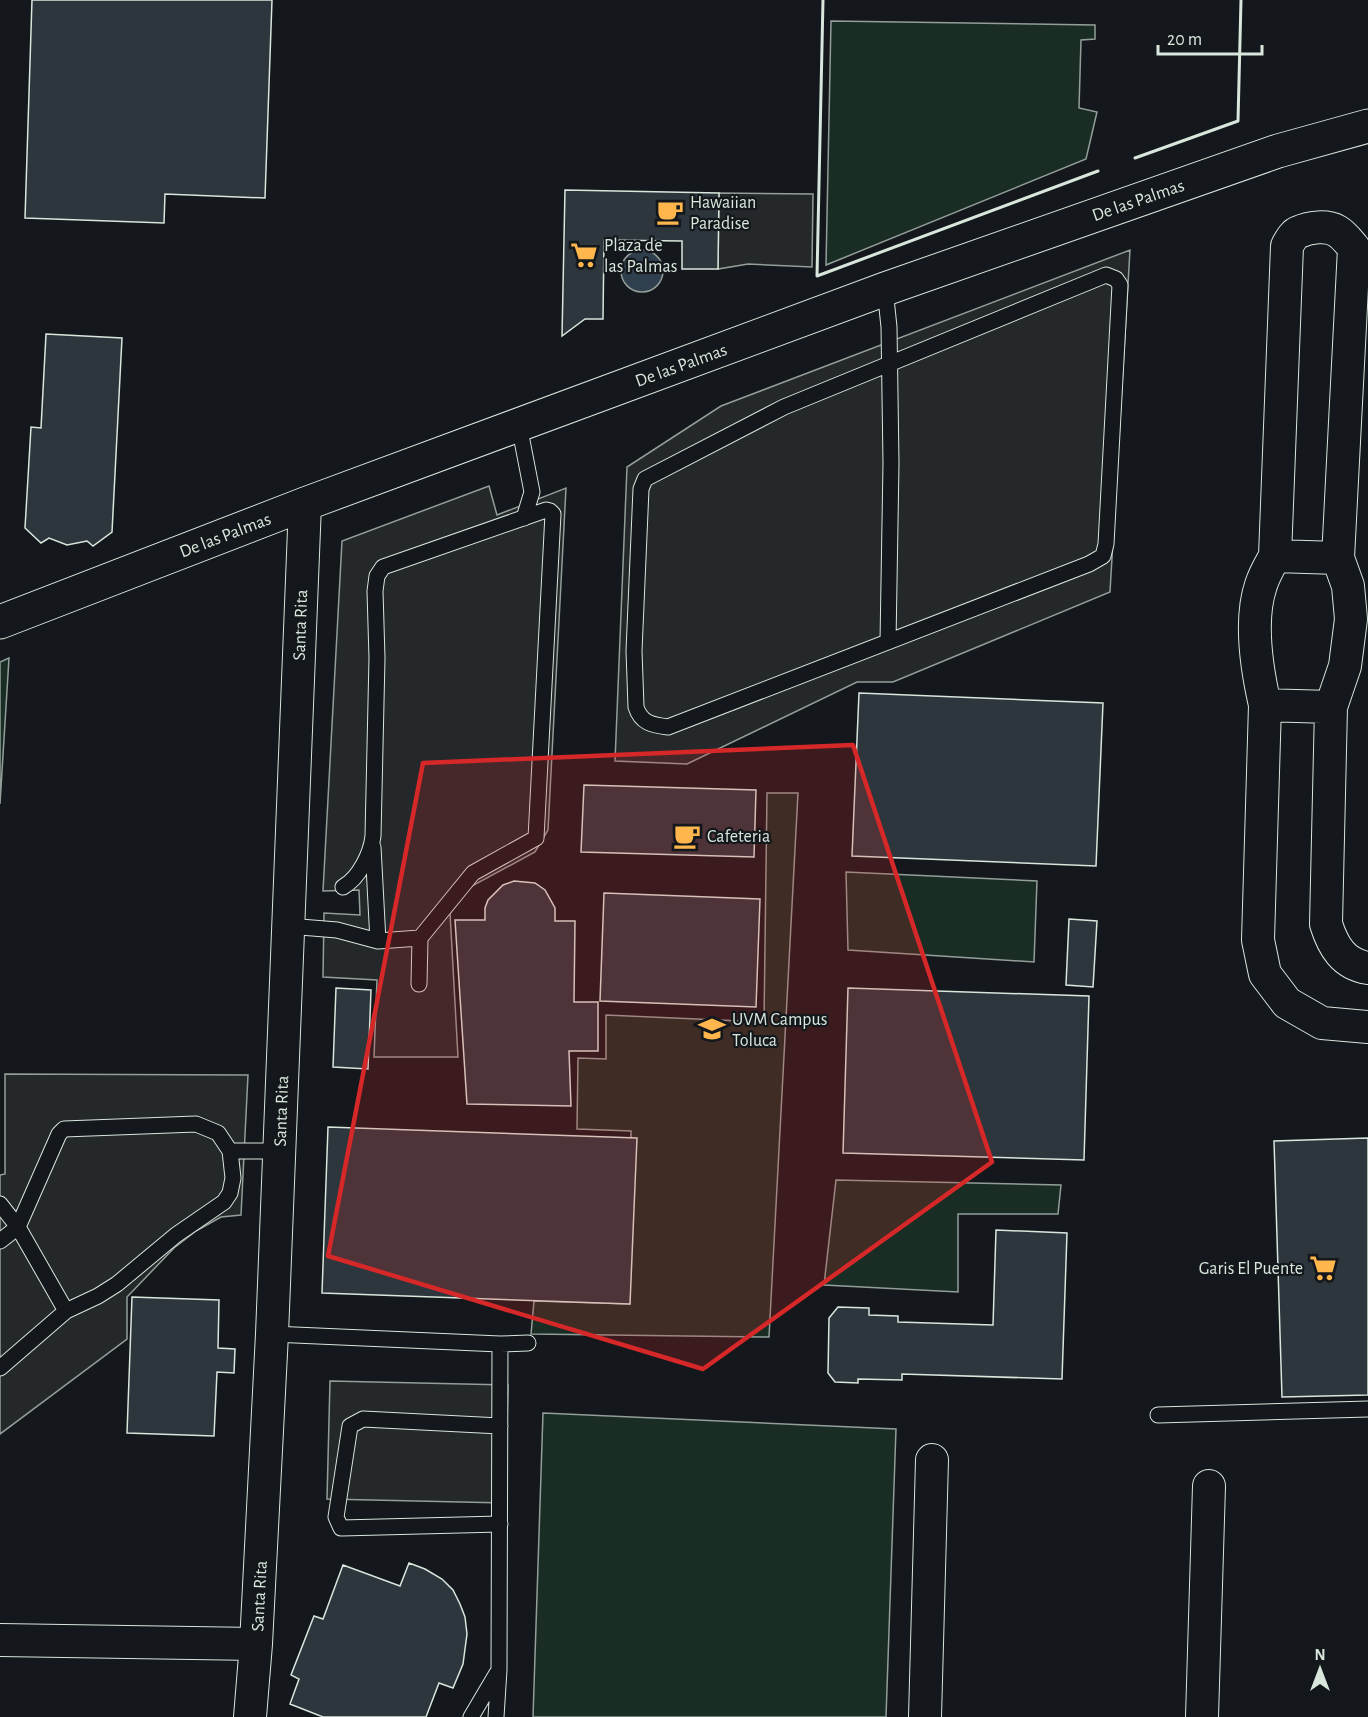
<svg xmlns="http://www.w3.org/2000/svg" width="1368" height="1717" font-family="'Alegreya Sans',sans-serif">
<rect width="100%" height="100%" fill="#14181c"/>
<!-- green -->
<path fill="#1a2d24" stroke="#939e99" stroke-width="1.5" d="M831,21l264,4v14l-14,1 -2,68 18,4 -11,47 -260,106z
M9,658l-9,146v-142z
M767,793h31l-29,544 -238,-3 3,-33 96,3 1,-173 -54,-2 1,-71 28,1v-44l158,7z
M846,872l191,9 -3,81 -186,-12z
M836,1180l225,5 -3,29h-100v78l-134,-7z
M543,1413l353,16 -10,288h-353z"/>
<!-- parking -->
<path fill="#24282b" stroke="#939e99" stroke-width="1.5" d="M719,193l94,1 -1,73 -64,-3 -30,5z
M1130,250l-20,342 -217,90h-36l-170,82 -72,-3 12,-294 94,-61z
M489,486l8,29 69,-27 -18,342 -13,22 -65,35 -20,26 8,144h-84l3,-77 -54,-3 1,-64 36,2 -1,-25 -36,1 19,-350z
M5,1074l243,1 -7,140 -20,2 -25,14 -22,17 -47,49v42l-127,95v-259l5,-1z
M330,1381l178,4 -3,118 -178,-4z"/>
<!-- water -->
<path fill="#2f3f4d" stroke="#939e99" stroke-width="1.5" d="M621 271a21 21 0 1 1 42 0a21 21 0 1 1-42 0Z"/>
<!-- building -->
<path fill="#2c363c" stroke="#d8e6dc" stroke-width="1.5" d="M32,0h240l-7,198 -100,-4 -1,29 -139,-5z
M565,190l154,3 -1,76h-36v-28l-78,-1 -1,79h-18l-23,17z
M46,334l76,4 -10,194 -19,14 -6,-5 -20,4 -18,-7 -8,5 -16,-15 6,-101 10,1z
M859,693l244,10 -7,163 -244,-10z
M584,785l172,5 -2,67 -173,-5z
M514,881l21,2 10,7 10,18v13h20l-1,81h24v49h-29l2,55 -104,-2 -12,-184h30v-12l3,-8 15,-15z
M604,893l156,6 -4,108 -156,-6z
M1069,919l28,2 -4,66 -27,-2z
M336,988l35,2 -3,79 -35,-2z
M848,988l241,8 -5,164 -241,-7z
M328,1127l309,11 -7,166 -308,-11z
M1368,1138v257l-86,2 -8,-256z
M996,1230l71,3 -5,146 -160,-5v6l-44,-1v4l-23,-1 -7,-9 1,-55 9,-11 31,1v7l29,1v6l95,3z
M132,1297l87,3 -1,48 17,1 -1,24 -17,-1 -3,64 -87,-3z
M409,1563l16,6 17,10 11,11 7,14 5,13 2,17 -4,30 -10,24 -14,-5 -13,34h-103l-33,-13 9,-25 -8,-4 23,-59 9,3 20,-54 57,21z"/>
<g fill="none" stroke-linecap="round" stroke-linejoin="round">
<defs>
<path id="lane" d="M1106,275l10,4 4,6 -14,259 -3,12 -14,8 -421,163c-16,-2 -27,-4 -32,-20l-2,-56 7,-162 4,-10 139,-72z
M885,289l4,38 2,136 -3,179
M519,425l13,67 -8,26
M373,847l5,94
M343,887c16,-9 28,-33 30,-51l4,-178 -2,-67 2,-15 6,-9 163,-57 4,1 3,3 -17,324 -63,35 -53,65 -1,46
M288,926l49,4 41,11 42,-3
M230,1151h50
M0,1204l18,23 48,84
M0,1241l18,-14 41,-93 5,-5 132,-5 22,9 12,18 3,27 -3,15 -6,9 -48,33 -59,49 -19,12 -32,15 -66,57
M272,1334l228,10 28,-1
M1158,1415l210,-6
M500,1426l-137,-7 -13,7 -14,91 5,11 159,-4
M471,1717l26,-44
M496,1717l3,-47 1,-326"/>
<path id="street" d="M1275,556l63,2
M1265,705l66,2
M1368,968c-25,-4 -35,-22 -42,-44l5,-217 14,-41 6,-47 -3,-33 -10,-28 16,-310c-6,-7 -10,-13 -17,-17 -10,-6 -28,-4 -38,1 -6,2 -9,9 -12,14l-12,310c-5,9 -11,19 -14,29 -12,35 -4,85 4,120l-7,235 7,34 22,29 35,20 46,4
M0,1640l256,4
M250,1717l6,-73 16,-310 33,-830
M925,1717l7,-257
M1202,1717l7,-231"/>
<path id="secondary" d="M0,622l305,-118 580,-215 393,-138 90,-25"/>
</defs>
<!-- lane casing -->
<use href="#lane" stroke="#d8e6dc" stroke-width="17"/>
<!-- street casing -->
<use href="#street" stroke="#d8e6dc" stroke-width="34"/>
<!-- secondary casing -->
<use href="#secondary" stroke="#d8e6dc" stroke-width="35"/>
<!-- lane -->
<use href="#lane" stroke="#14181c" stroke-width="15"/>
<!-- street -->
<use href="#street" stroke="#14181c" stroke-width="32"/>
<!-- secondary -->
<use href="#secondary" stroke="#14181c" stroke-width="33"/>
<!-- wall -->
<path stroke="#d8e6dc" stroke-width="3" d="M823,0l-6,276 281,-105
M1135,158l103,-37 3,-121"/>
</g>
<!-- marked area -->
<path fill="#d62828" fill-opacity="0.2" stroke="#d62828" stroke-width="4.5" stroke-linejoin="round" d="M853,745l139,417 -289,207 -375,-113 95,-493z"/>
<!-- icons -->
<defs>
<symbol id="cafe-bare" viewBox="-9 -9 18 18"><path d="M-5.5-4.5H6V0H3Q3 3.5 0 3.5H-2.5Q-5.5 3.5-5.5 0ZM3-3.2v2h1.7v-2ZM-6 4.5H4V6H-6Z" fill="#ffb74d" stroke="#14181c" stroke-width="2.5" paint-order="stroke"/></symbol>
<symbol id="supermarket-bare" viewBox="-9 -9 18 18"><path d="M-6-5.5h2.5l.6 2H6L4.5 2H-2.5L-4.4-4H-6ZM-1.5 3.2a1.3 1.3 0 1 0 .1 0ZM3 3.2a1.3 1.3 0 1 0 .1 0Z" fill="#ffb74d" stroke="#14181c" stroke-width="2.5" paint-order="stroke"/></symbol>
<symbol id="school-bare" viewBox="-9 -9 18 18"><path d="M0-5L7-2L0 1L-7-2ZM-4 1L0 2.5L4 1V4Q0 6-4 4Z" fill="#ffb74d" stroke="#14181c" stroke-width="2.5" paint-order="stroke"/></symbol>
</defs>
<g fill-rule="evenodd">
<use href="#cafe-bare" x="651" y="193" width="38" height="38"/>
<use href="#supermarket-bare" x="565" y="236" width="38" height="38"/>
<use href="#cafe-bare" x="668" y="817" width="38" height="38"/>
<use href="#school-bare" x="693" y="1010" width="38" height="38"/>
<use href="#supermarket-bare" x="1304" y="1249" width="38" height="38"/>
</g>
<g text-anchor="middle" stroke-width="4.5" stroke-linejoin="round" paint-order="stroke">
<!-- street labels -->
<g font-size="18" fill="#d8e6dc" stroke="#14181c">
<text transform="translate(1138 200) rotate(-19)" y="6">De las Palmas</text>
<text transform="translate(681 365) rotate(-20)" y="6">De las Palmas</text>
<text transform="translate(225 535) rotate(-21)" y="6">De las Palmas</text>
<text transform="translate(300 625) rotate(-88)" y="6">Santa Rita</text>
<text transform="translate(281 1111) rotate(-88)" y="6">Santa Rita</text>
<text transform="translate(259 1596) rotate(-87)" y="6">Santa Rita</text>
</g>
<!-- poi labels -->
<g font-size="18" fill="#d8e6dc" stroke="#14181c" text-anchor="start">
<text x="690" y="208">Hawaiian<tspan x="690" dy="21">Paradise</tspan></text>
<text x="604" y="251">Plaza de<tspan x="604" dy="21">las Palmas</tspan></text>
<text x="707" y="842">Cafeteria</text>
<text x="732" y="1025">UVM Campus<tspan x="732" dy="21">Toluca</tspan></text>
<text x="1303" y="1274" text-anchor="end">Garis El Puente</text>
</g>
</g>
<!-- north arrow -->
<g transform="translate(1320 1669)" stroke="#14181c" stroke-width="4.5" paint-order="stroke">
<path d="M0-4.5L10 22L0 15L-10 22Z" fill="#d8e6dc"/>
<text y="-9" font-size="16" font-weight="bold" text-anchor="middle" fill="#d8e6dc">N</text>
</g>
<!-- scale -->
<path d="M1158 45v9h104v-9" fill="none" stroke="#d8e6dc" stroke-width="3"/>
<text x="1167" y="45" font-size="18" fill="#d8e6dc" stroke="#14181c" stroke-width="4.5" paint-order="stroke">20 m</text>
</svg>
